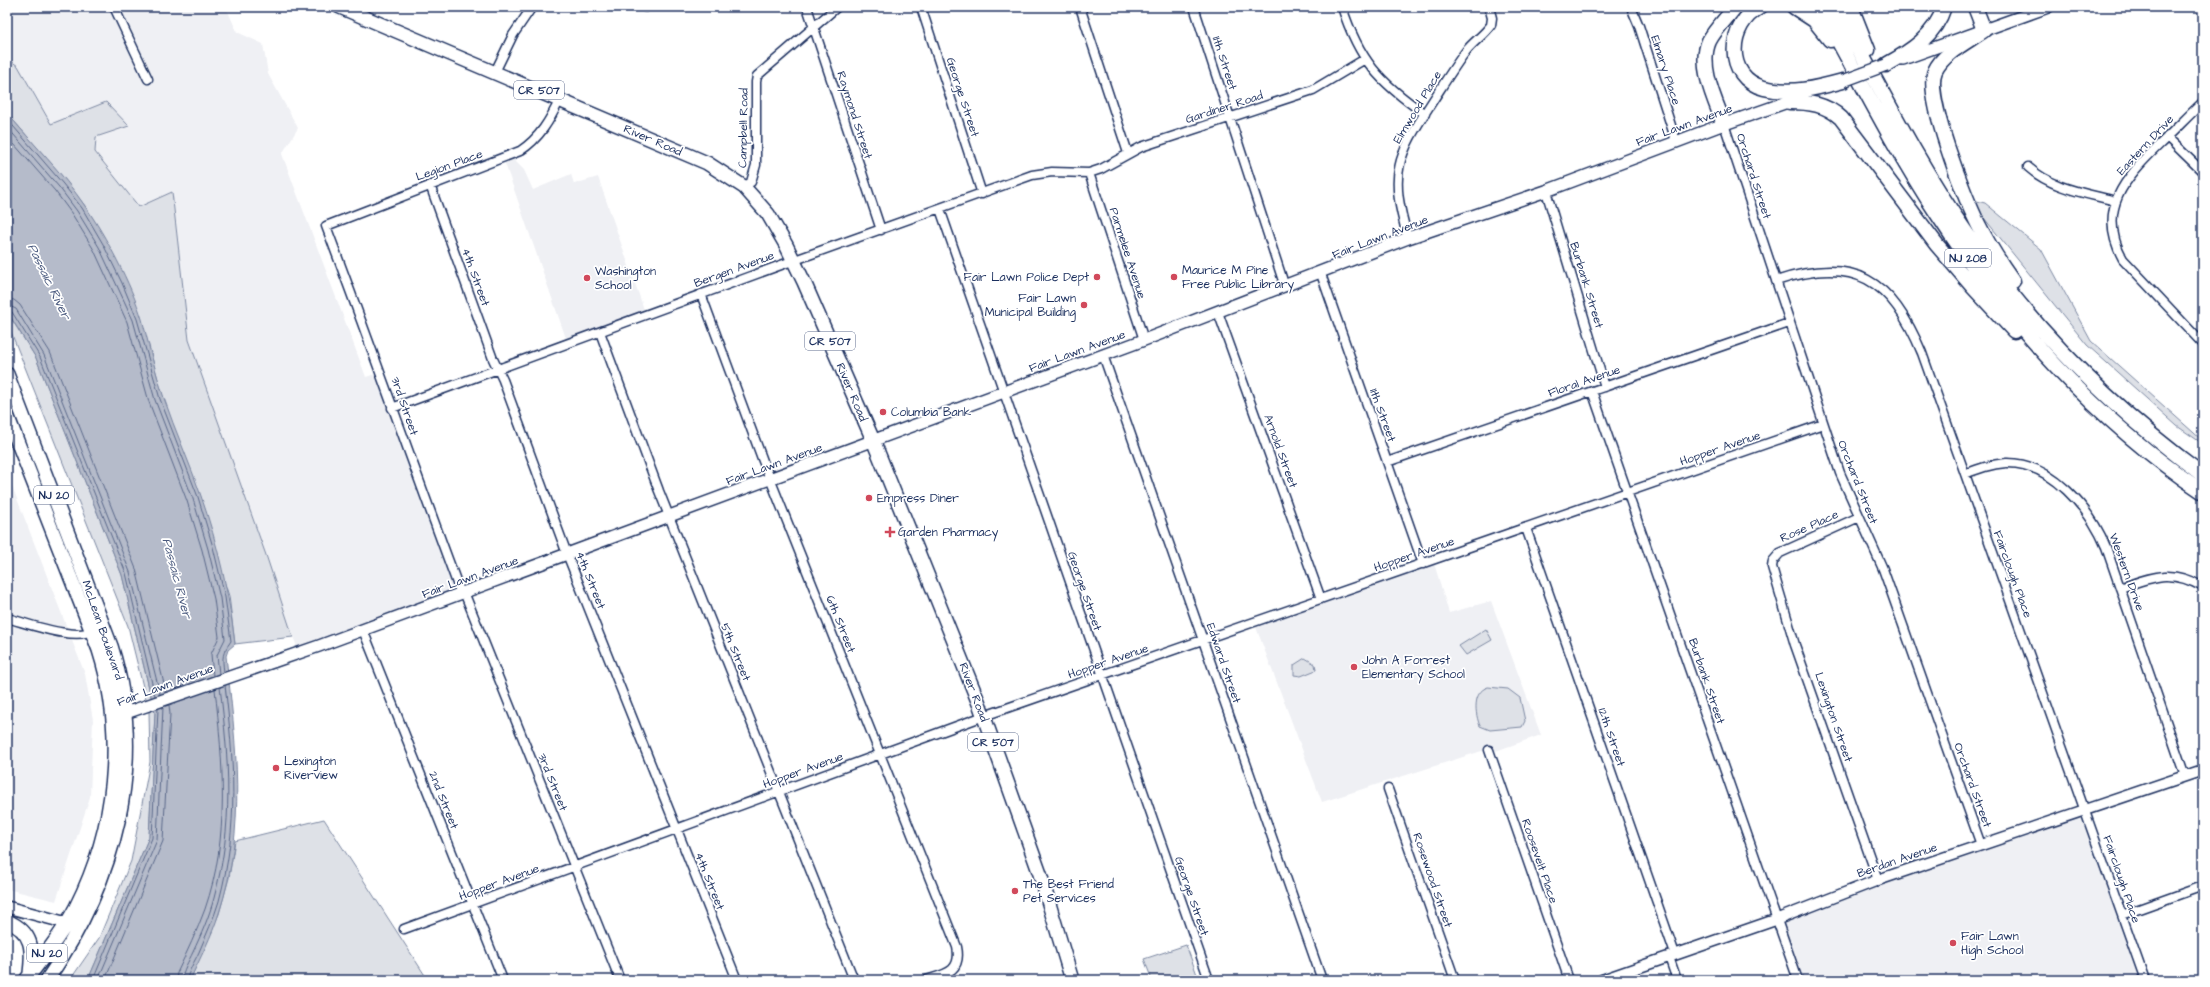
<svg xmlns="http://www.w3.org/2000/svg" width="2210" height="987" font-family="'Architects Daughter',sans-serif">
<rect width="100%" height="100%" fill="#fff"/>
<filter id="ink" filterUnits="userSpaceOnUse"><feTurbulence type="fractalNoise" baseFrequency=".025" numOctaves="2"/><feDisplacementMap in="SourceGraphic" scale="8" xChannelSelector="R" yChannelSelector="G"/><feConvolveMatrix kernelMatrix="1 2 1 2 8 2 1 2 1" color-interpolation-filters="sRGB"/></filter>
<g filter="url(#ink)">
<!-- built -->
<path fill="#eff0f4" d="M7,7h219l11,25 26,12 5,30 30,54 -16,26 84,223 15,-5 80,222 -162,59 -110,-313 -17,-148 -33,15 -44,-55 1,-15 -45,-13 -33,-58 -11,-8z
M514,154l2,8 8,8 9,20 38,-16 3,10 24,-7 48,138 -78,29 -65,-186z
M7,473l78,201 8,46 -3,77 -34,104 -49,-12z
M1433,560l16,53 42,-12 50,134 -51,18 -2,-4 -166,53 -68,-180z
M2085,811l60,169h-347l-20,-61z"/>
<!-- green -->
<path fill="#dee1e7" stroke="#7c88a2" d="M7,58l11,8 33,58 55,-22 23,24 -33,11 -1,15 44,55 33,-15 17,148 78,218 26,79 -58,7 -6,-48 -66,-199 -22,-79 -15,-37 -19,-38 -22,-37 -19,-25 -59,-68z
M1973,200l12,3 56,46 50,92 112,100v3l-26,-18 -90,-81 -103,-127z
M7,312l29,46 86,217 33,138 -6,124 -61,143h-18l29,-42 32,-77 19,-99 -1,-51 -21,-85 -121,-304z
M1486,629l6,11 -26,15 -7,-9z
M1305,658l10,6 1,6 -15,6 -7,-1v-10z
M1488,687l20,2 12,9 5,23 -3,6 -32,3 -10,-4c-5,-12 -8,-34 8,-39z
M324,819l104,161h-238l29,-66 10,-36 6,-37z
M1186,945l13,35h-47l-8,-21z"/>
<!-- water -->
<path fill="#b5bbca" stroke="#77839f" d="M7,113c26,31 55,59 78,93 21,30 46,78 57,113 7,26 13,53 22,79 11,33 26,65 37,98 17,49 28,97 34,148l-7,6 -2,6c10,87 21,172 -7,257 -7,23 -19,45 -29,67h-102l61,-143 6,-124 -33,-138 -86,-217 -29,-47z"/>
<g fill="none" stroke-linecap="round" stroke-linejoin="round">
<!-- shore -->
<path stroke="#596789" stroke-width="1" d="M7,119l56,65 19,24 21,36 19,39 15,36 23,80 38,98 15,50 12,50 6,44c-9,13 -9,15 -7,31
M7,127l52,60 18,24 22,36 34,73 22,80 38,99 15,50 12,49 5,41 -8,16 2,19
M7,136l48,55 17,23 22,36 33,72 22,80 38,99 15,49 12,49 5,38 -8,17 2,22
M7,299l7,1 6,5 30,47 86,217 30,123
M7,305l9,4 28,46 86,217 30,122
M7,310l5,2 28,45 86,216 29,123
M93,980l59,-142 6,-129
M98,980l59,-140 6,-133
M105,980l58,-139 7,-127 -1,-9
M176,980l1,-7c10,-21 20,-42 28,-64 25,-72 18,-146 10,-220
M182,980c0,-9 7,-19 11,-28 8,-17 16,-35 21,-54 20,-74 15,-136 6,-211
M187,980c1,-9 8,-19 12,-28 7,-17 15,-34 20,-51 20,-76 15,-139 6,-216"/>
<defs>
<path id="minor" d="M114,7l34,72
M645,7h1
M807,7l74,223
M921,7l61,187
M1080,7l48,146
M1194,7l91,280
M1342,7c17,53 37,75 83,107
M1631,7l8,19 37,115
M495,72l18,-37 19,-28
M2203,102c-15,14 -29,29 -44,43 -34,33 -63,65 -36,114l80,85
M1724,124l116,349 43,96 98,276
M2167,137l36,35
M2028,167c23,21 57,26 87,34
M1089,173l55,167
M430,185l63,174 10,21 64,174 170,426
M744,187l7,-5 5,-17v-83l1,-6 80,-69
M1546,191l59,196
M940,209l269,771
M1408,238c-19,-65 -12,-80 24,-136 11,-17 22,-35 34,-51 8,-10 18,-16 25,-26l1,-7 -3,-11
M1321,274l102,290
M1776,281c79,-26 115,-2 146,72l223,627
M701,294l62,167 194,486c5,25 -12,27 -31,33
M1218,312l103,287
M600,332l59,159 195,489
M1103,355l219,625
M1592,391l206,589
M392,408l389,-143 251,-90 20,-3 37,1 12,-4 40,-22 172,-57 52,-31
M1387,462l402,-139
M1965,474c13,-5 26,-10 41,-11 45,-1 84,46 100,84l79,229
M1859,517l-79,36 -7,8 -1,6 23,78 83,235
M1526,528l149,426
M2120,588c33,-11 50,-20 83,-1
M464,592l156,388
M461,594c-46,-123 -89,-246 -135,-368l194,-75c20,-13 30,-31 40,-52
M7,618c20,5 71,25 88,11
M363,630l140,350
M1489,750l80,230
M1388,789l67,191
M2122,915l81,-29
M404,929l580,-213 839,-292
M1669,957l8,23"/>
<path id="tertiary" d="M1602,980l176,-61 100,-39 325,-110"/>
<path id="secondary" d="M1903,59l145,-52
M117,716l202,-70 825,-306 264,-102 138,-47 170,-64 80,-28
M7,907l60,16"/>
<path id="primary" d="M340,7l367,156 37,24 24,27 18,31 18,37 69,158 107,266 60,168 32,106
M7,374l104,272c37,117 4,235 -64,334
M7,415l92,235c27,84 17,178 -23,257 -14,27 -32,49 -50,73
M7,921c26,11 26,28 23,52"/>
<path id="trunk" d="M1760,7c-33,17 -36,71 4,81 27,7 53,0 79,-7
M1794,7l20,13 16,20
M1820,7c38,69 74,141 118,208 69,106 159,206 265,277
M1836,7c42,76 81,156 131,227 64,94 145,174 236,241
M1851,7l17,43
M1975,7l9,23c-15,11 -41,23 -49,41 -11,25 30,127 43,153 10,20 22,39 35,57
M1886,65c25,-14 49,-29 58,-58
M1789,102c20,0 37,2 52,16l96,127 36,42 41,44
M1724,124c-9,-24 -26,-58 -15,-83 6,-12 18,-23 26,-34"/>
</defs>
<!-- minor casing -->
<use href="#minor" stroke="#1b2f5e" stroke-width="11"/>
<!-- tertiary casing -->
<use href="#tertiary" stroke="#1b2f5e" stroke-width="13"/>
<!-- secondary casing -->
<use href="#secondary" stroke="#1b2f5e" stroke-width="14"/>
<!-- primary casing -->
<use href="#primary" stroke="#1b2f5e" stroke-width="16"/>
<!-- trunk casing -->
<use href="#trunk" stroke="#1b2f5e" stroke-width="17"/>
<!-- minor -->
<use href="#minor" stroke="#fff" stroke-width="8"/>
<!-- tertiary -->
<use href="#tertiary" stroke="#fff" stroke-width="10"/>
<!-- secondary -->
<use href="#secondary" stroke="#fff" stroke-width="11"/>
<!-- primary -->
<use href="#primary" stroke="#fff" stroke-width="13"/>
<!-- trunk -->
<use href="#trunk" stroke="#fff" stroke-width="14"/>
<defs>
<path id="secondary-bridge" d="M1843,81l43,-16"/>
</defs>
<!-- secondary-bridge casing -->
<use href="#secondary-bridge" stroke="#1b2f5e" stroke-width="14" stroke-linecap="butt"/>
<!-- secondary-bridge -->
<use href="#secondary-bridge" stroke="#fff" stroke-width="11"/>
</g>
</g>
<!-- markers -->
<g fill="#d1495b" stroke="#fff" stroke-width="1.5">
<circle cx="1097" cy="277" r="4"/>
<circle cx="1174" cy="277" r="4"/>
<circle cx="587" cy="278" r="4"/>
<circle cx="1084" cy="305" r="4"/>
<circle cx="883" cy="412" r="4"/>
<circle cx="869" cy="498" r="4"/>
<path d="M888 526h4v4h4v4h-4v4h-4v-4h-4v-4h4z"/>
<circle cx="1354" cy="667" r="4"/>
<circle cx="276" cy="768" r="4"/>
<circle cx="1015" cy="891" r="4"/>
<circle cx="1953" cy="943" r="4"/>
</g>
<g text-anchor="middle" stroke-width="3.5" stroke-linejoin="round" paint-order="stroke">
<!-- shield labels -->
<g fill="#fff" stroke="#5f6d8e" stroke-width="1">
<rect x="514" y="81" width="50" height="18" rx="3"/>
<rect x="1945" y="249" width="46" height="18" rx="3"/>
<rect x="805" y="332" width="50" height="18" rx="3"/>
<rect x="34" y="486" width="40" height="18" rx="3"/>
<rect x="968" y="733" width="50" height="18" rx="3"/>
<rect x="27" y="944" width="40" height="18" rx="3"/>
</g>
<g font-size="11" font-weight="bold" fill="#1b2f5e">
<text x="539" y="94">CR 507</text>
<text x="1968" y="262">NJ 208</text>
<text x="830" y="345">CR 507</text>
<text x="54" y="499">NJ 20</text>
<text x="993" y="746">CR 507</text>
<text x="47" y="957">NJ 20</text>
</g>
<!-- street labels -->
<g font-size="12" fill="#1b2f5e" stroke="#fff">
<text transform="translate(1225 63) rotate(72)" y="4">11th Street</text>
<text transform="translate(1666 70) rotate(72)" y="4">Elmary Place</text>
<text transform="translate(963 97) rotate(72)" y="4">George Street</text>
<text transform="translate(1224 107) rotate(-18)" y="4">Gardiner Road</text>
<text transform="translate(1417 107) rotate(-59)" y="4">Elmwood Place</text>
<text transform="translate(855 115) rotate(72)" y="4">Raymond Street</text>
<text transform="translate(1684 125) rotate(-20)" y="4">Fair Lawn Avenue</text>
<text transform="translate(743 128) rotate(-89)" y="4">Campbell Road</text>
<text transform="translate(653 140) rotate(23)" y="4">River Road</text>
<text transform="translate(2145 145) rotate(-47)" y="4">Eastern Drive</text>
<text transform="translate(449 165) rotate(-20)" y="4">Legion Place</text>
<text transform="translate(1754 176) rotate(72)" y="4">Orchard Street</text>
<text transform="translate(1380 237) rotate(-21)" y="4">Fair Lawn Avenue</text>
<text transform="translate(1128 253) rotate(72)" y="4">Parmelee Avenue</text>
<text transform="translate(734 269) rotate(-20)" y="4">Bergen Avenue</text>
<text transform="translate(476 277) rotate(70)" y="4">4th Street</text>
<text transform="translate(1587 285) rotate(73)" y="4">Burbank Street</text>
<text transform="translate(1077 351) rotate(-20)" y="4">Fair Lawn Avenue</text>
<text transform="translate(1584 381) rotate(-19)" y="4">Floral Avenue</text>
<text transform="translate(852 392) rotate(67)" y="4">River Road</text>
<text transform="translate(405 406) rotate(71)" y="4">3rd Street</text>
<text transform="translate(1383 415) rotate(70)" y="4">11th Street</text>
<text transform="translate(1720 448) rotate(-19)" y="4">Hopper Avenue</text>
<text transform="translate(1281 451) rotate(70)" y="4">Arnold Street</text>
<text transform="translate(774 464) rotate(-20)" y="4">Fair Lawn Avenue</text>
<text transform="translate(1858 482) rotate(68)" y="4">Orchard Street</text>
<text transform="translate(1809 526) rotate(-24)" y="4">Rose Place</text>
<text transform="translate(1414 554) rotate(-19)" y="4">Hopper Avenue</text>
<text transform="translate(2127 572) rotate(70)" y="4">Western Drive</text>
<text transform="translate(2013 574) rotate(70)" y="4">Fairclough Place</text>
<text transform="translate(470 577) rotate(-20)" y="4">Fair Lawn Avenue</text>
<text transform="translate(591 580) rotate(68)" y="4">4th Street</text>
<text transform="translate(1085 591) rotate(71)" y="4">George Street</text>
<text transform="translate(841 624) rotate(68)" y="4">6th Street</text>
<text transform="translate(103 630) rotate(71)" y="4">McLean Boulevard</text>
<text transform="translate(736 652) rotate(68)" y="4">5th Street</text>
<text transform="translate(1108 661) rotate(-19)" y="4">Hopper Avenue</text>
<text transform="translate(1224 663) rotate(71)" y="4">Edward Street</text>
<text transform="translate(1707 681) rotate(71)" y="4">Burbank Street</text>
<text transform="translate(165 685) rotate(-20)" y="4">Fair Lawn Avenue</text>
<text transform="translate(974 692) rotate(69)" y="4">River Road</text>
<text transform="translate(1834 717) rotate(71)" y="4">Lexington Street</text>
<text transform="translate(1612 737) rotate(71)" y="4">12th Street</text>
<text transform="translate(803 770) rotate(-20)" y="4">Hopper Avenue</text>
<text transform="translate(553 782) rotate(68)" y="4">3rd Street</text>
<text transform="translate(1973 785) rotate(70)" y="4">Orchard Street</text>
<text transform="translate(444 800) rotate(68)" y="4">2nd Street</text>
<text transform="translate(1897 860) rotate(-19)" y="4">Berdan Avenue</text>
<text transform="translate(1540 861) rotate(71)" y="4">Roosevelt Place</text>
<text transform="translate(2122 879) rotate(71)" y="4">Fairclough Place</text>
<text transform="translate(1433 880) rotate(71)" y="4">Rosewood Street</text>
<text transform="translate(710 881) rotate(68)" y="4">4th Street</text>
<text transform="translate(499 882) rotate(-20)" y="4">Hopper Avenue</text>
<text transform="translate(1192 896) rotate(71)" y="4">George Street</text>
</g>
<!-- poi labels -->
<g font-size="12" fill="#1b2f5e" stroke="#fff" text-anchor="start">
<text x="1182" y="274">Maurice M Pine<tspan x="1182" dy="14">Free Public Library</tspan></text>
<text x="595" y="275">Washington<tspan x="595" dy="14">School</tspan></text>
<text x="1089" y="281" text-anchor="end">Fair Lawn Police Dept</text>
<text x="1076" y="302" text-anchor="end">Fair Lawn<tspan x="1076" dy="14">Municipal Building</tspan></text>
<text x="891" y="416">Columbia Bank</text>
<text x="877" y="502">Empress Diner</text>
<text x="898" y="536">Garden Pharmacy</text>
<text x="1362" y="664">John A Forrest<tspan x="1362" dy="14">Elementary School</tspan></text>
<text x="284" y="765">Lexington<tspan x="284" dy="14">Riverview</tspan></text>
<text x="1023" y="888">The Best Friend<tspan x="1023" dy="14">Pet Services</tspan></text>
<text x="1961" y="940">Fair Lawn<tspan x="1961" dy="14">High School</tspan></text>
</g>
<!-- water labels -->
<g font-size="13" font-style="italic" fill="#49597e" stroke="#fff">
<text transform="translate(50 281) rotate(64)" y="5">Passaic River</text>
<text transform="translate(178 578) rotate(75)" y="5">Passaic River</text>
</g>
</g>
<!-- margin -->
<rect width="2210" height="987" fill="none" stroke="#fff" stroke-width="24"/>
<rect x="12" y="12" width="2186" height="963" fill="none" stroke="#1b2f5e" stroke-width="1.5" filter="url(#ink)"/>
</svg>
